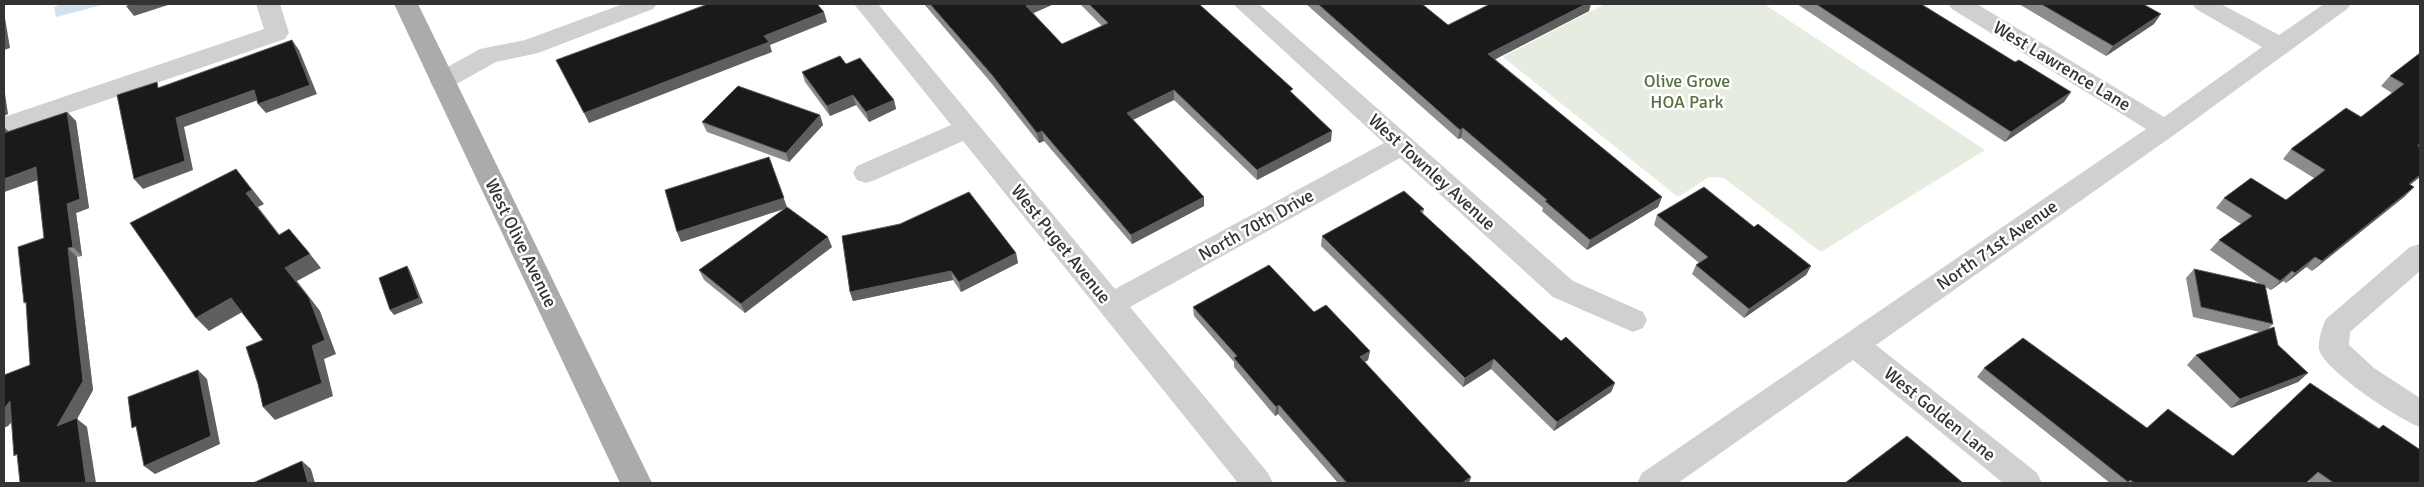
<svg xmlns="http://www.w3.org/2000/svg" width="2424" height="487" font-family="Signika,sans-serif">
<rect width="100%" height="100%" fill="#fff"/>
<!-- green -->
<path fill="#e6ecdf" d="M1605,4h159l221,146 -164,102 -97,-74 -15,-1 -31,20 -175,-140z"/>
<!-- water -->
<path fill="#cfe2ee" d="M62,4h44l-50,13 -2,-10z"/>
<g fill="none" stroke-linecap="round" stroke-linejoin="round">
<!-- minor -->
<path fill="#d0d0d0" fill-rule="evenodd" d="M256,4h24l9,29 -4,6 -281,96v-18l260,-88z
M623,4h34l-4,5 -115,44 -42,9 -45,25 -9,2 -9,-2 -3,-6 3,-6 47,-26 45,-9z
M854,4h24l237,285 269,-146 -151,-139h26l314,277 70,31 4,8 -4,8 -10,4 -80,-35 -153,-139 -270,149 138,166 5,10h-35l-275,-342 -88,39 -9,3 -9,-3 -4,-7 4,-7 94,-41z
M1948,4h29l187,113 98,-70 -66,-38 -4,-5h29l58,31 45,-31h27l-4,5 -173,126 -298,210 161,128 5,10h-39l-150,-123 -175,123h-41l5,-10 504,-344 -194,-120z
M2420,244v27l-70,61 -1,13 25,23 46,30v29c-20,-7 -97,-57 -101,-78 -1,-9 3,-22 7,-30l84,-72z"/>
<!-- major -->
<path fill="#ababab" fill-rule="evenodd" d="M394,4h24l234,479h-32z"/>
</g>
<!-- wall -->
<path fill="#8c8c8c" d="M924,4h130l-21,9 29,31 40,-18 -22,-22h119l94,90 38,47 -74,39 -83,-80 -41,20 71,86 -72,38 -88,-103 -5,2 -46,-58z
M1306,4h116l26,21 141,-14 -94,48 167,138 -4,10 -71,43 -45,-39 1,-3 -82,-70 -3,1z
M1797,4h124l94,58 56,30 -7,10 -59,40z
M2019,4h124l11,20 -48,32z
M2420,53v92l-1,1 -9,39 4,2 -10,10 -92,74 -6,-4 -20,16 -3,-2 -12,9 -6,-3 8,37 -6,6 11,15 30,28 -10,9 -67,26 -44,-43 9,-10 64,-23 -67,-15 -7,-39 8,-9 66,15 -50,-34 9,-10 22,-16 -25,-16 8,-10 62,2 28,-22 -31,-19 8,-10 70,-32 31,-24 -11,-7 9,-10z
M846,64l48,36 2,9 -27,13 -13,-17 -26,11 -25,-34 -3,-10z
M67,112l9,9 13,87 -13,5 6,43 -5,1 16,133 -16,29 10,8 -69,31 -6,-36 -4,4 22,-61 14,-127 -6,-58 -34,12v-65l5,5z
M820,115l3,10 -34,37 -82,-30 -5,-10z
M769,157l18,50 45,40 -87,66 -41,-33 -5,-10 85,-61 -103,33z
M1424,209l-1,5 138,127 54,42 -4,9 -57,39 -63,-62 -28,18 -142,-141 1,-10z
M1657,215l97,12 57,39 -5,9 -62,43 -52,-44 4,-9 3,-2 -45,-38z
M1016,253l2,10 -57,29 -8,-12 -100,21 -3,-9z
M1193,307l121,5 56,39 -2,9 -3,2 106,115 -2,6h-131l-60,-69 -3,2 -41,-49v-5l-40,-46z
M1984,368l163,60 86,28 77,-73 69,45 4,-3 36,24 1,-1v35h-109l-3,-2 -2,2h-196l-133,-106z"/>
<!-- shaded-wall -->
<path fill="#5f5f5f" d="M132,4h39l-37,12 -8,-10z
M1030,4h24l-27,12 -1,-10z
M1586,4h5l-2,7 -103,53 2,-10z
M4,12l6,36 -6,2z
M824,12l3,10 -57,23 2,7 -183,71 -5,-10 180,-77z
M2161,14l-7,10 -48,32 7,-10z
M292,40l7,10 18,44 -51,19 -8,-9z
M4,87l4,27 -4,2z
M254,90l7,9 -77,28 9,43 -50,19 -9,-10 42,-61z
M1174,90v10l-46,22 -1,-9z
M2071,92l-7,10 -59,40 6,-10z
M853,95l3,10 -26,11 -3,-10z
M894,100l2,9 -27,13 -3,-10z
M67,112l9,9 13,87 -13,5 6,43 -9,-9 -6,-43z
M820,115l3,10 -34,37 -3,-9z
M4,127l7,7h-7z
M1463,128l-2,10 -3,1 2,-9z
M1042,131l2,10 -5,2 -2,-10z
M1332,131l-1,10 -74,39v-10z
M769,157l18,51 -106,34 -4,-10z
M36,167l10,10 -42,15v-13z
M236,169l28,35 -6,3 32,41 -44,-55z
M2420,175v2l-21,17 10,-10z
M2414,187l-10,10 -92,74 10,-10z
M1204,197v9l-72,38 -1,-9z
M1662,197l-4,10 -71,43 3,-10z
M828,237l4,10 -87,66 -4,-9z
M68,248l9,9 16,133 -16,29 10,8 9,56h-10l-29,-57z
M1016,253l2,10 -57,29 -2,-10z
M310,254l11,14 -24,13 23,30 16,43 -12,5 9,37 -58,24 -12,-13 49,-61 -27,-78z
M2315,257l-9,10 -20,16 9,-10z
M407,266l3,5 13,32 -29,12 -4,-5z
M1811,266l-5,9 -62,43 5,-9z
M951,271l2,9 -100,21 -3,-9z
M2292,271l-9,10 -12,9 9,-9z
M231,298l13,13 -35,20 -13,-13z
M1370,351l-2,9 -9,6 1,-9z
M1494,359l-3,10 -28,18 2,-9z
M198,370l9,9 13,65 -65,30 -11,-8z
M2308,373l-10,9 -67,26 9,-9z
M1615,383l-4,9 -57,39 3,-9z
M10,401l11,9 -13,16 -4,2v-19z
M1279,405l-1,9 -3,2 1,-9z
M302,461l9,8 4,14h-7z
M1471,477l-2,6h-7z"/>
<!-- building -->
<path fill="#1a1a1a" stroke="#5f5f5f" d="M708,4h109l7,8 -60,24 5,6 -185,71 -28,-53z
M930,4h100l-4,2 36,38 46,-21 -19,-19h110l94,85 -3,2 42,40 -75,39 -83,-80 -47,23 77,84 -73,38 -89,-104 -5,2 -45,-58z
M1318,4h104l26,21 42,-21h96l-98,50 174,143 -72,43 -45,-39 2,-1 -84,-72 -3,2z
M1816,4h105l94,58 4,-2 52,32 -60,40z
M2041,4h102l18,10 -48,32z
M292,40l18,45 -52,19 -4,-14 -78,28 9,43 -51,18 -17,-84 40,-13 1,6z
M2420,53v90l-2,3 2,1v28l-11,9 5,3 -92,74 -7,-4 -20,16 -3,-2 -12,10 -61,-41 33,-24 -28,-18 27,-20 35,22 39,-30 -34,-21 55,-41 15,9 43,-33 -14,-8z
M840,56l6,8 14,-6 34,42 -28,12 -13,-17 -26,11 -25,-34z
M738,86l82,29 -34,38 -84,-31z
M67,112l13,87 -13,5 6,43 -5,1 15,133 -26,45 20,-8 9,65h-66l-3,-29 -3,2 -4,-55 -6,8v-34l26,-10 -4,-63 -2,1 -6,-56 26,-9 -8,-71 -32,12v-46z
M769,157l15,41 -107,34 -12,-42z
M236,169l16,21 -6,3 33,42 10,-6 21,25 -25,14 24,30 16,42 -13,6 10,37 -59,24 -5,-23 -12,-37 17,-7 -32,-42 -35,20 -66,-95z
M1704,187l50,40 4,-3 53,42 -62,43 -53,-44 12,-8 -51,-42z
M1404,191l20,18 -4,2 141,130 5,-4 49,46 -58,39 -63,-63 -29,19 -143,-142z
M969,192l47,61 -57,29 -8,-11 -101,21 -8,-56 58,-12z
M787,207l41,30 -87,67 -42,-34z
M1269,265l45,47 12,-7 44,46 -10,6 111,120 -9,6h-115l-68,-78 -3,2 -42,-49 3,-2 -44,-49z
M407,266l12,32 -29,12 -11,-32z
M2194,269l71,16 8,39 -72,-17z
M2274,327l4,18 30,28 -68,26 -44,-44z
M2023,338l124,90 21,-19 65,47 77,-73 69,46 4,-4 36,24h1v34h-86l-16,-11 -12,11h-171l-5,-3 -2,2 -144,-114z
M198,370l13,66 -67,30 -8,-40 -4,2 -4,-31z
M1907,436l56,47h-118z
M302,461l6,22h-55z"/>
<g text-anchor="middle" stroke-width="5" stroke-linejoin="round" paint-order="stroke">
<!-- street labels -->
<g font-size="18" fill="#333" stroke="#fff">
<text transform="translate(2062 66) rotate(31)" y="6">West Lawrence Lane</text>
<text transform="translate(1432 172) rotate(42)" y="6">West Townley Avenue</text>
<text transform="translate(1256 225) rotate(-29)" y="6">North 70th Drive</text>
<text transform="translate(521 243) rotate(64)" y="6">West Olive Avenue</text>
<text transform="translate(1061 244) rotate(51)" y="6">West Puget Avenue</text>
<text transform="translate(1997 245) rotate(-35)" y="6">North 71st Avenue</text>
<text transform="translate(1940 414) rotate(39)" y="6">West Golden Lane</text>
</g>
<!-- park labels -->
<g font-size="18" fill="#56703f" stroke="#fff">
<text x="1687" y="87">Olive Grove<tspan x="1687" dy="21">HOA Park</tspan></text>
</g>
</g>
<!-- border -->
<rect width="2424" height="487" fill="none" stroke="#333333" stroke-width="10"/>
</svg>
